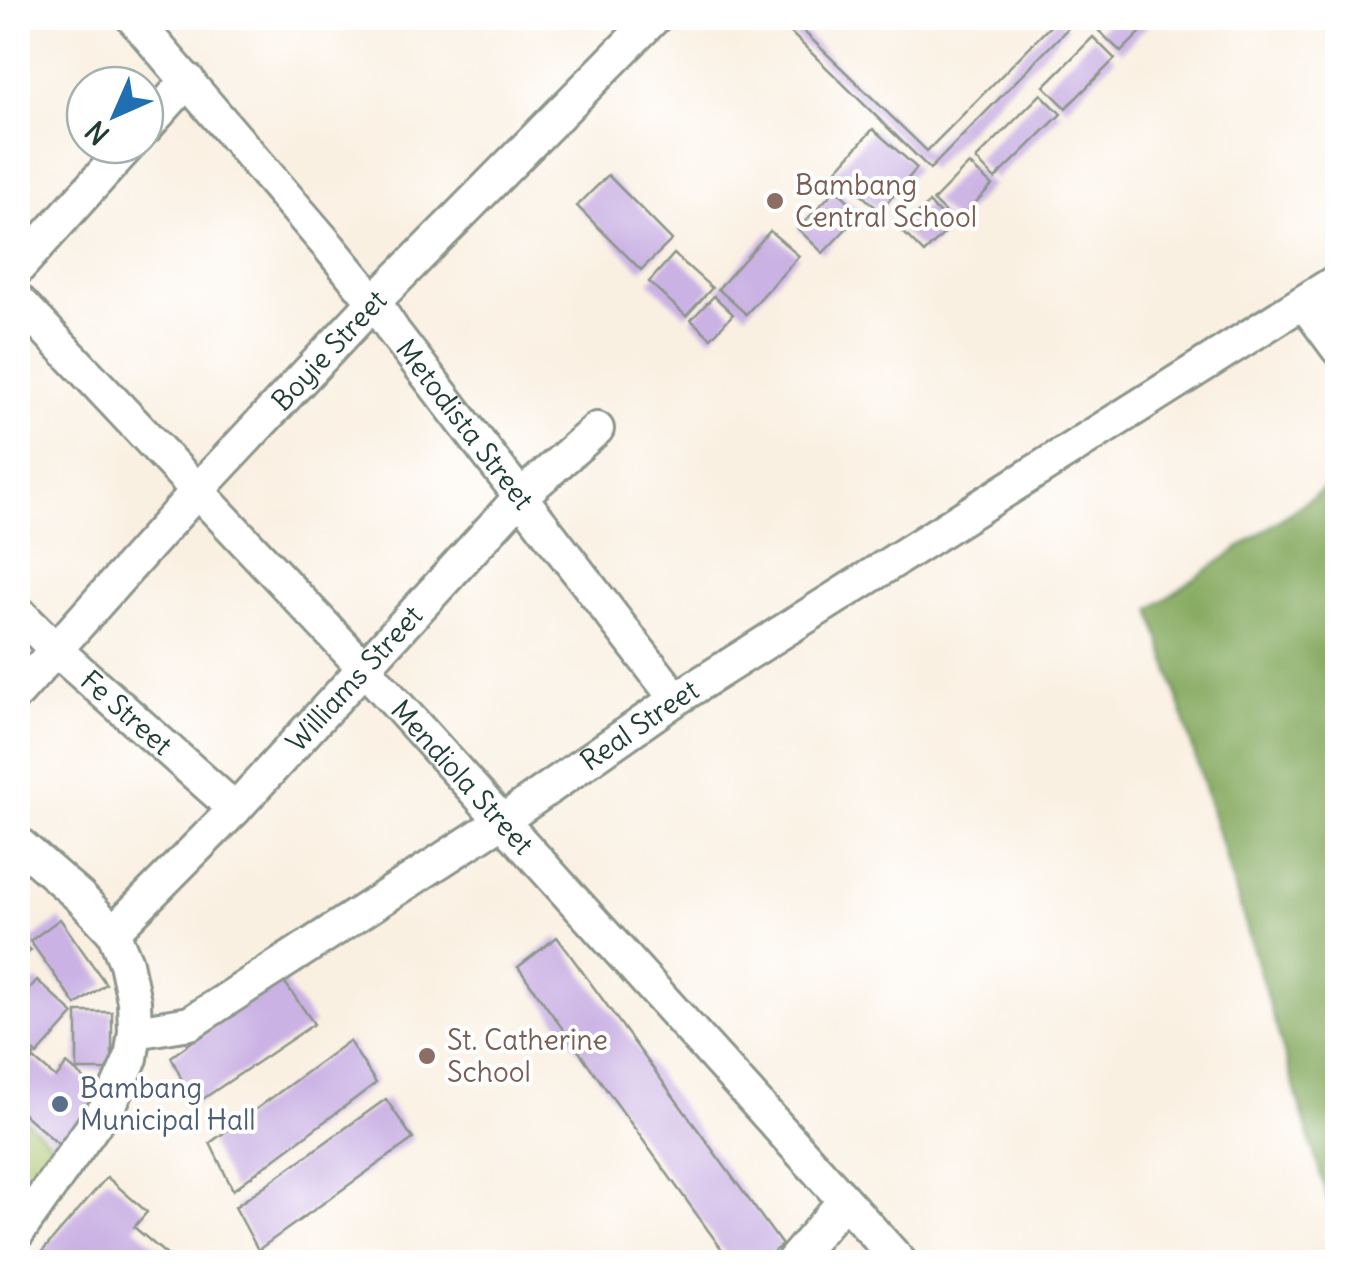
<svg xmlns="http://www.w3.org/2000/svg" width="1355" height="1280" font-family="Delius,sans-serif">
<rect width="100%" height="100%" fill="#fff"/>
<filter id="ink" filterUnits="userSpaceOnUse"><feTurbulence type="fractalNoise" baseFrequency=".01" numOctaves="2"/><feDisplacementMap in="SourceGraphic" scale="20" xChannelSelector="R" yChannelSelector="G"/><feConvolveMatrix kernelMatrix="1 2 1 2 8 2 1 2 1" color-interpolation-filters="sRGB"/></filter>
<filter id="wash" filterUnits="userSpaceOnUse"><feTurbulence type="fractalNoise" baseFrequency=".0048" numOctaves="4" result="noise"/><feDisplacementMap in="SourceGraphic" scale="40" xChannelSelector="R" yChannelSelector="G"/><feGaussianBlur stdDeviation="2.25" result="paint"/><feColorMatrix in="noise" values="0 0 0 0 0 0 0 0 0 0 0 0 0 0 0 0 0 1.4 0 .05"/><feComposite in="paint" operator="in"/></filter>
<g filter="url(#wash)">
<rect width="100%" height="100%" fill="#faf0e2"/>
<!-- green -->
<path fill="#a9c56c" stroke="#648150" stroke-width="2.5" d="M18,1113l38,34 -38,53z"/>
<!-- forest -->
<path fill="#86aa60" stroke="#52744a" stroke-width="2.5" d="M1337,480v750l-186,-621z"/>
<g id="blocks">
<!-- building -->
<path fill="#cbb2e4" d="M1058,18l10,10 -138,141 -143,-140 7,-7 133,129z
M1112,18h43l-34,34 -22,-21z
M1093,37l22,22 -49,49 -22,-22z
M1041,94l20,20 -66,65 -19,-20z
M873,129l44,39 -37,43 -45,-39z
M969,164l23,21 -36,38 -23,-22z
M608,175l64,65 -31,30 -64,-64z
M836,189l25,24 -38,40 -25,-24z
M929,203l23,23 -28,27 -23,-23z
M770,231l29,25 -53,58 -28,-25z
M674,254l38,34 -26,28 -37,-34z
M714,296l19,18 -22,24 -20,-18z
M60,919l46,65 -30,21 -46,-64z
M557,937l225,308 -23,17h-28l-213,-295z
M18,938l13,12 -13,14z
M281,977l33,47 -120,81 -23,-48z
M37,980l37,34 -37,41 -19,-18v-35z
M77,1012h35v58h-35z
M18,1041l16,15 -16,18z
M349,1041l27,42 -143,107 -23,-47z
M34,1059l22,19 11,-14 41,35 -44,50 -46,-40v-31z
M386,1099l27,40 -155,111 -23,-43z
M107,1177l40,35 -13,15 41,35h-142z"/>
</g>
</g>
<g filter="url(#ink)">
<use href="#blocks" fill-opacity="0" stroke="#8c968b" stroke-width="2.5"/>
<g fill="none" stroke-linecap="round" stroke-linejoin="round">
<defs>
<g id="minor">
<path id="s1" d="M133,18l197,230 44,54 20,30 282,367"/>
<path d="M145,128l43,-48"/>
<path d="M18,268l111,-123"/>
<path id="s2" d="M18,300l346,368 536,594"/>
<path d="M1304,303l34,46"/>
<path id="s3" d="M18,612l38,38 179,159"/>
<path id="s4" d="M18,692l179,-201 177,-189 280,-284"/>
<path d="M18,843l62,54 33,35 13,31 8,38 1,31 -4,26 -18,40 -95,134"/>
<path id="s5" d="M113,932l122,-123 286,-313 76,-67"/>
<path id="s6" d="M135,1032l55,-9 312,-202 174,-122 662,-419"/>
<path d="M792,1262l52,-61"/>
</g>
</defs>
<!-- minor casing -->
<use href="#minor" stroke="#8c968b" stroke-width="38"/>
<!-- minor -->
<use href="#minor" stroke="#fff" stroke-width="32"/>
</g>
</g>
<!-- markers -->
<g fill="#8d6e63" stroke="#fff" stroke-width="4">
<circle cx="775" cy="201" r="10"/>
<circle cx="427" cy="1056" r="10"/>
</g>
<circle fill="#5c6f8a" stroke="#fff" stroke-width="4" cx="60" cy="1104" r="10"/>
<g text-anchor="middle" stroke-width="8" stroke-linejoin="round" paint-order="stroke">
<!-- education labels -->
<g font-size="28" fill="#785e54" stroke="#fff" text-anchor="start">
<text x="795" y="195">Bambang<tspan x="795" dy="32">Central School</tspan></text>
<text x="447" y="1050">St. Catherine<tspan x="447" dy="32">School</tspan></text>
</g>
<!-- street labels -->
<g font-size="28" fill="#1f3d34" stroke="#fff">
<text dy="10" stroke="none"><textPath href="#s4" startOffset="462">Boyie Street</textPath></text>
<text dy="10" stroke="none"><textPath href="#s1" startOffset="525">Metodista Street</textPath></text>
<text dy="10" stroke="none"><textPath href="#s5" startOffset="350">Williams Street</textPath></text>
<text dy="10" stroke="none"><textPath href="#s3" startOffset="148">Fe Street</textPath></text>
<text dy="10" stroke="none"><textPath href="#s6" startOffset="595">Real Street</textPath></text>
<text dy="10" stroke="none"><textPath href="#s2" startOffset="652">Mendiola Street</textPath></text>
</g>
<!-- service labels -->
<g font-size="28" fill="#4e5e75" stroke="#fff" text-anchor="start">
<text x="80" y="1098">Bambang<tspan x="80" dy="32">Municipal Hall</tspan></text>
</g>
</g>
<!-- margin -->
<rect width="1355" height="1280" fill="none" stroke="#fff" stroke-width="60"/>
<!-- north arrow -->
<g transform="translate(115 115) rotate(225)"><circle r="48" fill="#ffffff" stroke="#a5b1ae" stroke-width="2.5"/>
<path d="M0-8L18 38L0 25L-18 38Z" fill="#1f6fb2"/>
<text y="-15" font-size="28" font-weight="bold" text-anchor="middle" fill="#1f3d34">N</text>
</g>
</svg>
